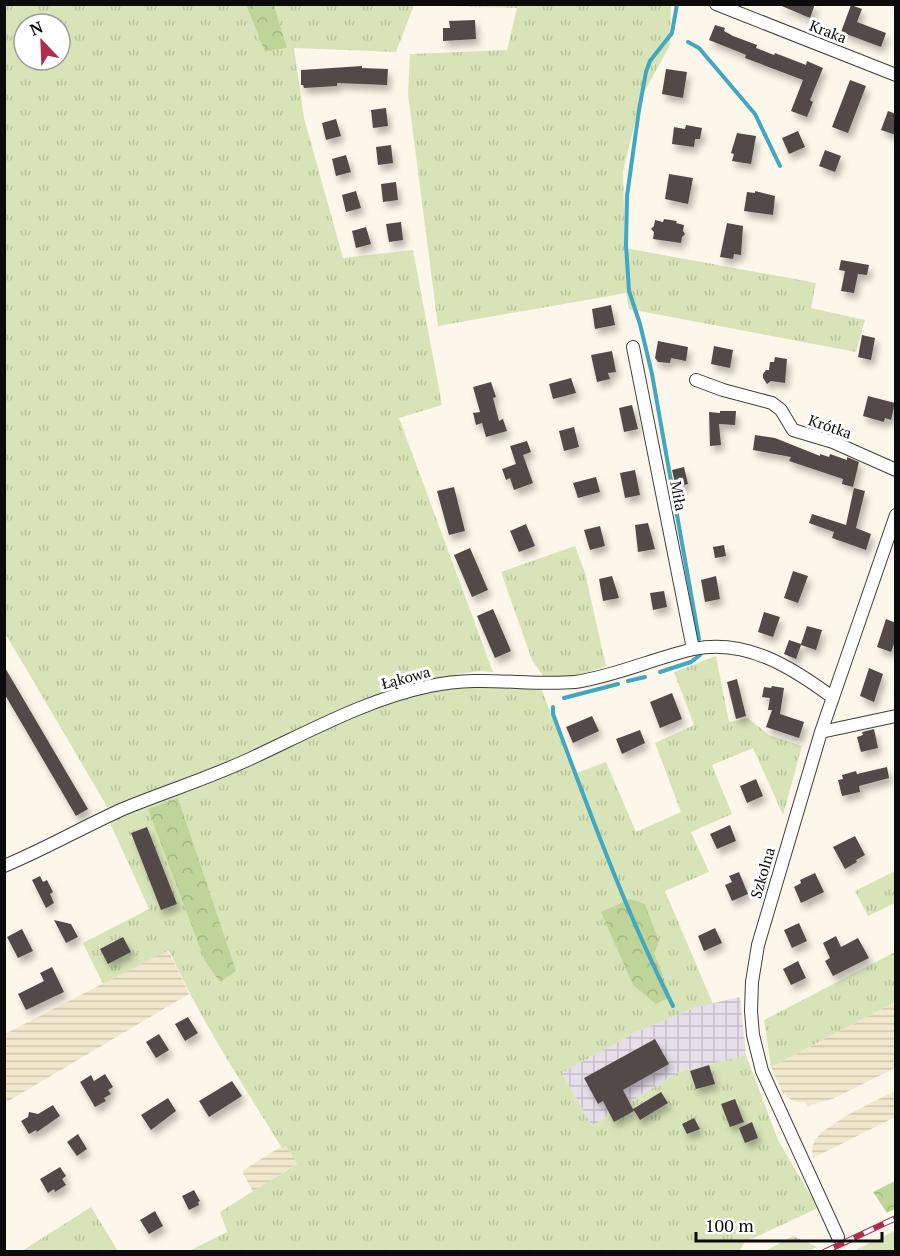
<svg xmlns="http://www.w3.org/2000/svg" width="900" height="1256" font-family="'PT Serif',serif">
<defs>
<pattern id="industrial-grid" width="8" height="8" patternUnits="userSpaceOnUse" patternTransform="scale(1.5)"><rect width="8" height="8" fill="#e6dfe9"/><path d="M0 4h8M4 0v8" fill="none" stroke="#c4bec6"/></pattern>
<pattern id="farmland-rules" width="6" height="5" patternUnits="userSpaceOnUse" patternTransform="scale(1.5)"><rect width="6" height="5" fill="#f1e7cd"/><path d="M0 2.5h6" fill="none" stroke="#cdc5af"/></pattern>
<pattern id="grass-tufts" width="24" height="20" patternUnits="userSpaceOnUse" patternTransform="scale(1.5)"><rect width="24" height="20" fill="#d8e4b7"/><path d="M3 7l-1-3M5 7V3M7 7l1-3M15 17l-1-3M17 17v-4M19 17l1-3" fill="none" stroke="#b8c29c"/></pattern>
<pattern id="forest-crowns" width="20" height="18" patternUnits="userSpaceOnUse" patternTransform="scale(1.5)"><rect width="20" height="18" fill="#bfd498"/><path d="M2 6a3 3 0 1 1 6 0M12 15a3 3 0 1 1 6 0" fill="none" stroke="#a3b582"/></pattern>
<filter id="shadow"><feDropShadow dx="3.5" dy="6" stdDeviation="3" flood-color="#0004"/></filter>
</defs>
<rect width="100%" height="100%" fill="#fdf6ea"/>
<!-- industrial -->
<path fill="url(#industrial-grid)" d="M740,997l6,58 -69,18 -85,53 -30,-53 72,-40 62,-26z"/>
<!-- farmland -->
<path fill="url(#farmland-rules)" d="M168,950l21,44 -184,109v-69z
M895,1002v66l-63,31 -24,7 -2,-3 -13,-2 -10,-7 -12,-27z
M895,1091v26l-82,41 -1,-10 3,-8 7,-8 25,-17z
M317,1124l27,9 -91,59 -11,-21z"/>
<!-- grass -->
<path fill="url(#grass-tufts)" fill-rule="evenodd" d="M4,5h242l19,47 22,-4 -13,-43h397l-1,40 -29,53 -18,73 2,77 191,35 -5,25 54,12 -9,32 -227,-43 -3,-16 -188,33 -30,-232 2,-40 97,-4 10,-42 -103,-3 -18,47 -102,-4 10,70 39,140 70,-8 29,155 -43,13 94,254 -12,-1 -25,3 16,13 69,1 33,86 32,-12 30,70 45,-20 -26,-69 39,-18 -20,-53 42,-16 13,66 19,-4 21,17 33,11 -19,69 -30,-67 -41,17 20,49 -41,18 18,40 -44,19 48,113 -17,3 -62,26 -72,40 30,53 85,-53 69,-18 32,85 40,68 -73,34 -6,9h-550l38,-19 -7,-20 77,-48 -11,-18 -4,2c-40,-65 -82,-128 -113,-198l-66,34 -20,-41 66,-34 -39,-86 3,-2 -8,-18 -100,-170zM24,24h36v36h-36z
M575,546l10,27 21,93 -28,10 -34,1 -12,-17 -31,-88z
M895,871v32l-27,13 -13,-25z
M895,952v50l-124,65 -7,-47z
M91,1207l27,44h-96z
M895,1231v20h-36l-2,-2z
M793,1236l24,11 -9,4h-43z"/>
<!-- forest -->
<path fill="url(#forest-crowns)" d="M246,5h28l13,43 -22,4z
M178,798l58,173 -16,11 -15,-21 -57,-152z
M630,899l15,5 14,38 -5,11 17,44 -15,7 -23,-19 -32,-73z
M895,1181v28l-8,4 -14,-21z"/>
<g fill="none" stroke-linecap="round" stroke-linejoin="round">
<!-- stream -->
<path stroke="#40a8c2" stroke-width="4" d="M677,4l-5,29 -22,28 -4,11 -7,38 -12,86 -1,49 3,46 11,33 12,50 47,265
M688,42l11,6 56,66 25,52
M660,672l31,-10 9,-7
M628,681l17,-4
M564,698l54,-14
M553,707v7c37,99 73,198 120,292"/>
</g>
<!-- building -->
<path fill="#534a48" filter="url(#shadow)" d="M777,4h38l-5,14z
M851,5l11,4 -5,13 29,11 -5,14 -40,-15z
M475,20l1,19 -33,2v-13h7l-1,-7z
M715,25l10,3 -1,3 9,5 24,9 -1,3 18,7 1,-2 31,12 1,-4 16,7 -13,32 3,2 -6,15 -16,-6 12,-31 -58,-22 1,-3 -7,-3 -30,-12z
M362,66v2l26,1 -1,16 -50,-2v3l-33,2 -1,-3h-2v-15z
M666,69l21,3 -4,26 -21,-4z
M850,80l16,6 -18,47 -16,-6z
M386,108l2,18 -15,2 -2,-18z
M888,111l8,3v21l-15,-5z
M336,119l5,17 -15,4 -4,-17z
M686,125l16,3 -2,11h-5l-1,8 -22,-3 2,-17 11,2z
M798,131l7,16 -16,7 -7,-16z
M737,133l19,3 -5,28 -19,-3 2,-7 -3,-1z
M391,145l2,18 -15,2 -2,-18z
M825,150l16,6 -6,16 -16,-6z
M346,155l5,17 -15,4 -4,-17z
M669,174l24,4 -5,26 -23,-5z
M396,182l2,18 -15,2 -2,-18z
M356,191l5,17 -15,4 -4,-17z
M755,191l20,5 -2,19 -29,-4 3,-19 8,1z
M664,219l13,2 -1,2 8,2 -1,6 2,3 -3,3 -1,6 -28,-4 1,-7 -3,-3 3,-3 1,-6 8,2z
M401,222l2,18 -14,2 -3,-18z
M727,223l16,3 -2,29 -7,-1 -1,5 -13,-2z
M366,227l5,17 -15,4 -4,-17z
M841,260l28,5 -2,10 -9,-1 -4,19 -13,-2 4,-20 -6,-1z
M611,305l4,20 -20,4 -3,-20z
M862,335l13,3 -4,22 -13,-3z
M658,341l30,6 -2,14 -15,-3 -1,5 -12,-1 -3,-4z
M714,346l19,4 -3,18 -19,-4z
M612,351l4,21 -8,1 2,6 -13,3 -6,-27z
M775,357l12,2 -2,24 -14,-2 -4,3 -4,-6v-4l3,-4h3l1,-8h4z
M571,378l5,15 -23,6 -4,-15z
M491,382l5,15 -3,1 6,23 4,-2 4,12 -21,6 -4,-14 -6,2 -3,-12 7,-1 -7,-25z
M868,396l27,7 -4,17 -6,-2 -1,4 -21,-6z
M632,405l6,24 -14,3 -5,-24z
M720,411h16l-1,14 -16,-1 2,21 -11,1 -1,-34 11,1z
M574,427l5,20 -15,4 -5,-20z
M755,435l20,3 45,18v-2l9,3 1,-3 17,6v-3l12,5 -6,25 -11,-3 1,-5 -54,-18 2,-4 -38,-7z
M527,441l4,11 -8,3 10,28 -19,7 -4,-12 -4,2 -4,-11 14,-5 -6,-18z
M684,467l4,17 -12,3 -4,-17z
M635,470l5,25 -15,3 -5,-25z
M596,477l4,15 -22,6 -5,-15z
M454,487l11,44 -16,4 -12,-44z
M854,488l11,3 -9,37 15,6 -5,16 -34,-12 2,-6 -25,-9 3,-9 34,11z
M648,523l7,26 -17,3 -3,-27z
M526,524l9,22 -16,6 -9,-21z
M600,526l5,20 -15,4 -6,-20z
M724,545l2,11 -11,2 -2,-11z
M470,548l18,42 -16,7 -18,-42z
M793,571l15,5 -10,27 -14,-5z
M612,576l7,22 -16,3 -4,-22z
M716,576l4,23 -15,3 -4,-22z
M664,591l3,16 -14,3 -3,-17z
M493,609l18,42 -16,7 -18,-42z
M764,612l16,5 -7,20 -15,-5z
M886,619l10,4v16l-5,13 -14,-5z
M807,626l15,4 -6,20 -15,-5 -5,14 -12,-5 5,-14 12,4z
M4,666l84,143 -12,7 -72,-123z
M869,668l14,6 -9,28 -14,-6z
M737,679l9,37 -10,3 -9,-37z
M772,686l12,2 -4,26 24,8 -5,16 -33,-11 6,-17h-4l2,-12 -8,-1 2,-10 7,1z
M672,693l10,26 -22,9 -10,-26z
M592,716l7,15 -26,12 -7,-16z
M874,729l4,19 -17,4 -4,-15 6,-2 -1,-3z
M640,730l5,13 -23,11 -6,-15z
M887,767l2,11 -30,8 1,6 -18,4 -4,-16 5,-1 -1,-4 14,-4 1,3z
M756,779l7,17 -16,7 -7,-17z
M730,825l6,16 -19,8 -7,-15z
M147,827l30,77 -16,6 -30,-77z
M855,836l10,19 -9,5 1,2 -12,7 -12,-22z
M739,872l9,22 -16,7 -7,-16 7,-3 -3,-6z
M815,873l9,19 -23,11 -7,-16 7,-4 -1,-3z
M40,876l3,6 4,-2 6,12 -3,2 4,9 -8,5 -14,-28z
M54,920l17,4 7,13 -12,6z
M799,923l8,18 -15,7 -8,-18z
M715,928l7,15 -18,8 -6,-15z
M22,929l11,22 -15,7 -11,-21z
M836,936l5,11 17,-9 11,20 -36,18 -8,-15 5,-3 -7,-15z
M123,937l8,15 -23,12 -8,-15z
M798,961l8,17 -15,7 -8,-16z
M52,967l12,25 -38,18 -8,-16 26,-13 -4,-8z
M188,1017l10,16 -13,8 -10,-17z
M159,1034l10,16 -13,8 -10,-16z
M655,1039l14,25 -46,26 11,21 -20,11 -11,-21 -5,3 -14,-26z
M709,1065l6,19 -19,5 -6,-18z
M105,1074l8,13 -5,3 3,4 -7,4 2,3 -11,6 -15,-25 11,-7 3,6z
M232,1081l10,15 -33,21 -10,-16z
M661,1092l7,11 -28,17 -7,-11z
M168,1098l8,13 -25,19 -10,-15z
M735,1099l9,23 -14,5 -9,-23z
M53,1105l7,11 -23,16 -1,-2 -7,4 -8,-13 7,-4 1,-5 9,2z
M694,1118l6,11 -13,5 -5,-10z
M752,1122l6,16 -13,5 -6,-15z
M78,1134l9,15 -10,7 -10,-14z
M60,1167l6,9 -4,3 4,6 -11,7 -1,-3 -6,4 -8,-14z
M194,1190l6,11 -2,1 1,3 -10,5 -7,-14z
M155,1211l8,15 -14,8 -9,-14z"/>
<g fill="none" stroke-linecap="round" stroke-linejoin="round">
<!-- minor-tunnel -->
<path stroke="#d9d3c9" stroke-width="12" stroke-dasharray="12 6" stroke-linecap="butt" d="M838,1237l7,15"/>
<defs>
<path id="minor" d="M716,4l180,71
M633,347l60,302
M696,380l27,10 49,13 9,7 12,20 40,12 63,28
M821,732l75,-16
M4,866c41,-17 79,-39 119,-57 44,-18 89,-32 131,-52 58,-27 114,-58 176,-71 51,-11 96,0 145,-4 41,-6 79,-24 119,-33 52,-11 99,19 138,48
M838,1237l-76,-166 -9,-36 -2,-24 1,-29 6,-37 63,-213 75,-217"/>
</defs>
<!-- minor casing -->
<use href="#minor" stroke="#3e3e3e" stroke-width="14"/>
<!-- minor -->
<use href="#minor" stroke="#fff" stroke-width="12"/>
<defs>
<path id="rail" d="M824,1252l72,-34"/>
</defs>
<!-- rail casing -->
<use href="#rail" stroke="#af2e4e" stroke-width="6"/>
<!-- rail -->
<use href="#rail" stroke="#fff" stroke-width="4" stroke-dasharray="11" stroke-linecap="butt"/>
</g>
<g text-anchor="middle" stroke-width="6" stroke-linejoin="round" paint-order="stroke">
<!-- street labels -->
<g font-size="15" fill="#0b0b0b" stroke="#fff">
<text transform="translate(828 32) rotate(21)" y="5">Kraka</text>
<text transform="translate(830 427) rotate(19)" y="5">Krótka</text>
<text transform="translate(678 496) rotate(79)" y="5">Miła</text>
<text transform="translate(406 678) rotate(-15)" y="5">Łąkowa</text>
<text transform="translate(763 873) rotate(-74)" y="5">Szkolna</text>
</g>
</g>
<!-- border -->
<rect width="900" height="1256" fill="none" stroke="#0b0b0b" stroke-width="12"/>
<!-- north arrow -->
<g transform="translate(42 42) rotate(337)"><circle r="28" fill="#ffffff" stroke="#9d9d9d" stroke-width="1.5"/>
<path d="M0-4.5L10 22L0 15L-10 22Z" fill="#af2e4e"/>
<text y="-9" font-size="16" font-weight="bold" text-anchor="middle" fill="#0b0b0b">N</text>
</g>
<!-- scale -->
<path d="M696 1232v9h186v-9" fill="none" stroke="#0b0b0b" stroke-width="3"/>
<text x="705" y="1232" font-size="18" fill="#0b0b0b" stroke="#ffffff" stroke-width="4.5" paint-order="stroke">100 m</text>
</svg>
